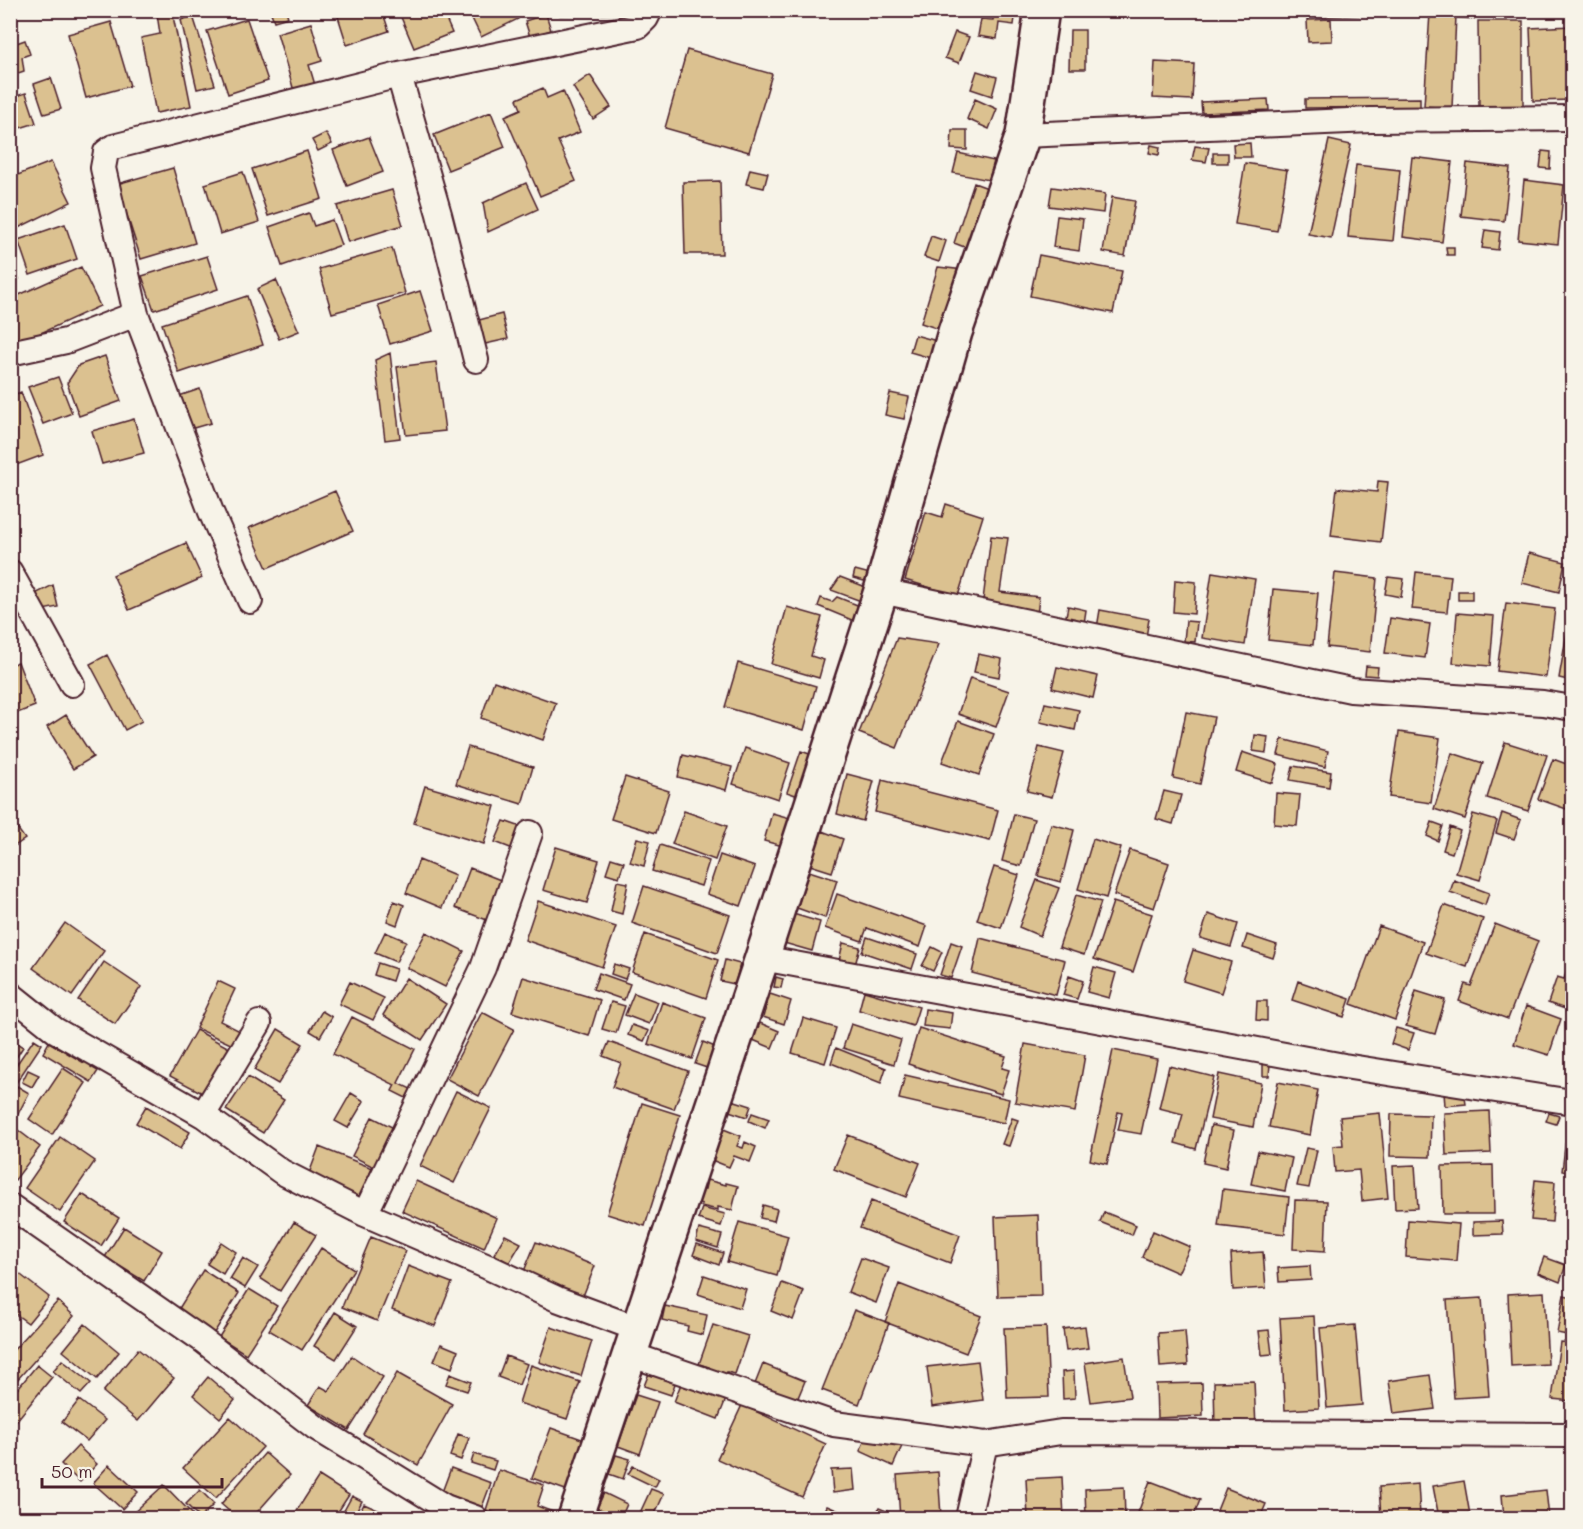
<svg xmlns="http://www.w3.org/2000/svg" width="1583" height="1529" font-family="Mali,sans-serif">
<rect width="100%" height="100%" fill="#f7f3e8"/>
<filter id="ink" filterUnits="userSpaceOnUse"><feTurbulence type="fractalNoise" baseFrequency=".0167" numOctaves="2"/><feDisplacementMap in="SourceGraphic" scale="12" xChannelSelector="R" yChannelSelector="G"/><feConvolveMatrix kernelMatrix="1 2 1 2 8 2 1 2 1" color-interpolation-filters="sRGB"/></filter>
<g filter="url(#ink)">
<!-- building -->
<path fill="#dbc190" stroke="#4a1f2b" stroke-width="1.5" d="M113,10h20l2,6h-20z
M270,10h16l2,7 -14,4z
M336,10h46l7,21 -42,14z
M398,10h44l10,23 -38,15z
M468,10h46l4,9 -37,18z
M560,10h72v3l-72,2z
M994,10h22l-2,15 -15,-2 -2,16 -19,-3 3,-17 12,1z
M1065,10h20v7h-20z
M1305,10h62v5l-62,2z
M1453,10h22l-1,9 -22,-2z
M1485,10h39v5l-40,-3z
M172,11l19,95 -35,7 -15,-75 19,-4 -3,-20z
M1430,13l26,2 -4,93 -28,-2z
M546,14l5,16 -21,7 -5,-16z
M193,16l22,69 -18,4 -16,-69z
M247,19l21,62 -40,13 -21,-63z
M1331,19l1,22 -24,1 -1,-22z
M1478,21h45v85h-44z
M111,22l19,64 -44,12 -18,-64z
M311,23l11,38 -13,4 6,20 -21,6 -17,-58z
M1572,26v74l-39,1 -3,-73z
M1070,30h15v39h-16z
M955,32l14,5 -10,26 -14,-5z
M25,40l5,14 -8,3 2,14 -14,5v-34l1,3z
M687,50l85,24 -23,78 -84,-24z
M1155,62l39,2 -2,36 -39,-2z
M977,71l20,6 -5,19 -21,-7z
M590,75l21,32 -18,12 -20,-32z
M51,78l10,31 -17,5 -10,-30z
M543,88l4,10 16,-7 17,41 -22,9 18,40 -36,15 -35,-80 16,-7 -4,-10z
M26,93l10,30 -26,8v-33z
M1420,98v9l-115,1v-9z
M975,99l22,10 -8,20 -22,-10z
M1268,99l1,11 -67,3 -1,-11z
M491,112l14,35 -57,23 -14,-35z
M952,130h15v20l-16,-1z
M326,133l6,11 -14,7 -6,-11z
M369,137l14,35 -36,14 -14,-36z
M1329,140l22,5 -20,93 -23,-4z
M1250,143l1,14h-17l-1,-13z
M1151,145l9,2 -1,8 -10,-2z
M1195,146l14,2 -3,14 -14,-2z
M307,151l15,48 -54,17 -16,-47z
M1542,151l9,1 -1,17 -10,-1z
M958,153l36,8 -5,19 -36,-7z
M1213,153h15v10h-15z
M1412,157l40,5 -10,80 -39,-5z
M51,162l20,40 -61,30v-54z
M1245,163l42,7 -10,61 -42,-7z
M1467,163l43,5 -6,53 -43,-5z
M1356,165l44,5 -7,71 -45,-4z
M173,168l22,75 -54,16 -24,-75z
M750,169l18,4 -4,15 -18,-4z
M243,172l16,50 -39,12 -15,-50z
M1524,180l40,5 -6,59 -40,-4z
M720,181l2,73h-37l-2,-72z
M526,183l12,26 -50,23 -5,-29z
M974,183l19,7 -21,60 -18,-7z
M1052,187l53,7 -2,19 -54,-7z
M392,190l11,35 -55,17 -11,-36z
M1112,197l23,4 -10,55 -22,-4z
M309,213l5,13 18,-6 9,25 -59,21 -13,-39z
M1057,216l26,3 -4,32 -26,-4z
M65,224l12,35 -47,16 -12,-35z
M1485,230l15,2 -2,18 -16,-2z
M931,236l15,5 -7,21 -15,-5z
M1446,247h8v8h-7z
M392,248l13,45 -73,20 -13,-44z
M1039,255l83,16 -9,42 -83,-17z
M207,256l11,33 -64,21 -12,-34z
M10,260l9,19 -9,5z
M81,267l19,39 -81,37 -9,-18v-26z
M938,267l26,3 -19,61 -24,-8z
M276,280l23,51 -20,8 -22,-50z
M420,291l13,40 -43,13 -12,-39z
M247,296l16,49 -84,28 -17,-49z
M502,314l6,25 -23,5 -6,-24z
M915,335l22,6 -6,17 -21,-6z
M390,353l10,85 -15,2 -10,-80z
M105,356l16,45 -42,15 -12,-33 12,-18z
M436,362l9,69 -39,4 -9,-68z
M58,377l14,36 -29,11 -15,-37z
M200,389l11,34 -21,6 -11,-33z
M21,392l22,63 -32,12 -1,-71z
M890,393l19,4 -5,22 -19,-4z
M134,419l10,34 -42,11 -10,-33z
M1378,481l10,1 -7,60 -50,-6 6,-48 40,4z
M335,491l18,40 -86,37 -18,-40z
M946,504l37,12 -25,80 -53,-16 21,-68 16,5z
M991,536l17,2 -8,54 39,5 -2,19 -55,-8z
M186,543l16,35 -73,32 -16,-35z
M1529,553l36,9 -6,30 -37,-9z
M855,570l15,4 -2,8 -15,-4z
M1212,572l43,7 -10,66 -43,-7z
M1416,572l35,4 -4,36 -35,-3z
M1335,573l42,5 -7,74 -43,-5z
M840,577l26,10 -5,14 -30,-11z
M1388,577l16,2 -3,18 -16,-3z
M1175,580l21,2 -2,32 -21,-2z
M53,585l5,22 -15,3 -8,-16z
M1273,589l45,4 -5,52 -45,-5z
M1458,591h14v9h-14z
M837,597l28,11 -6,15 -41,-17 3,-8 11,4z
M1506,603l49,6 -9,68 -49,-6z
M1572,604v77l-13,-3z
M1068,606l18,4 -3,20 -19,-4z
M787,607l35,10 -11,39 13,4 -5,18 -48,-14z
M1100,610l49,9 -3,18 -49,-9z
M1457,613l37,3 -4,50 -37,-3z
M1390,618l40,6 -5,34 -40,-5z
M1186,621l11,1 -2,20 -11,-1z
M897,638l42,6 -42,104 -38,-15z
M978,654l24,5 -3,18 -25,-5z
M107,655l35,66 -17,9 -35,-66z
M18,662l17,44 -25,10v-51z
M738,663l78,23 -12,44 -79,-23z
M1366,666l12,1 -1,9 -12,-1z
M1057,667l41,9 -5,22 -41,-10z
M970,678l39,13 -13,36 -38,-13z
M494,681l62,22 -13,37 -62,-22z
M1045,703l34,7 -4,20 -35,-8z
M1186,712l28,5 -14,67 -27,-6z
M66,715l27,42 -20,12 -26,-42z
M958,721l36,13 -15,41 -37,-13z
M1399,732l41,6 -9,65 -42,-6z
M1255,735l13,2 -2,16 -13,-2z
M1282,739l46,12 -3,16 -47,-12z
M1505,742l42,13 -19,56 -41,-13z
M468,747l65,20 -11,37 -66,-20z
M1039,747l25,6 -12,44 -25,-6z
M745,748l45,15 -12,36 -45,-15z
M801,751l14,5 -14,41 -14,-5z
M1242,752l36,12 -6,19 -36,-11z
M1452,753l31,10 -18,56 -31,-10z
M683,755l49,12 -6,23 -48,-13z
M1553,759l19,7v45l-34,-12z
M1293,766l38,6 -2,15 -39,-7z
M847,774l27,7 -11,40 -26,-7z
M625,777l44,14 -13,42 -45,-14z
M882,780l116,30 -8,31 -115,-29z
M425,786l70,20 -11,38 -70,-21z
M1164,791l17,4 -8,29 -17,-5z
M1276,793l24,2 -3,31 -23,-2z
M684,811l43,15 -12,34 -43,-16z
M772,813l18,5 -7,28 -19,-5z
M1502,813l19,7 -7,19 -18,-6z
M1014,814l20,5 -13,47 -19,-5z
M1473,814l24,7 -17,59 -24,-7z
M10,818l15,21 -15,10z
M504,821l17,6 -8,22 -18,-7z
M1432,822l11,4 -5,15 -11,-5z
M1051,824l23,6 -13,52 -23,-6z
M1450,827l10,4 -8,22 -9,-3z
M822,831l21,8 -11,33 -22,-7z
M637,838l13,3 -6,25 -14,-4z
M1093,839l28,9 -15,50 -28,-9z
M660,845l49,16 -8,25 -49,-15z
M556,847l43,13 -12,43 -44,-13z
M1130,850l39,13 -15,45 -40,-13z
M720,855l35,12 -14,39 -34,-12z
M611,858l13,4 -5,15 -13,-4z
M419,860l36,15 -13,33 -36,-15z
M994,867l25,8 -18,53 -24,-8z
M470,868l33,13 -16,39 -32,-12z
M809,871l28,9 -12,38 -28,-10z
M1037,880l22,8 -19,48 -21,-9z
M1454,880l35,13 -4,12 -35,-13z
M617,881l11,2 -6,31 -11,-3z
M644,886l86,29 -13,38 -85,-30z
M837,894l90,32 -7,21 -53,-19 -5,13 -37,-13z
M1076,895l25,7 -17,53 -25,-8z
M394,901l10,4 -7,20 -10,-4z
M538,901l78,26 -14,40 -77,-27z
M1113,902l39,12 -19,58 -39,-13z
M1444,905l39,14 -16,48 -41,-14z
M793,914l27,8 -8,29 -28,-8z
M1208,914l30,10 -7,23 -31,-9z
M65,923l39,28 -32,45 -39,-28z
M1495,924l43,17 -30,78 -49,-18 6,-17 6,2z
M1379,926l44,16 -28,78 -44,-16z
M385,932l21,9 -10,21 -21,-9z
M426,932l38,19 -19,36 -38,-19z
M645,934l73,26 -12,38 -74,-26z
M1247,935l30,10 -4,13 -30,-10z
M867,937l50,17 -5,15 -50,-17z
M980,938l85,22 -9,35 -84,-22z
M951,942l11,4 -11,32 -11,-3z
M843,943l17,4 -5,18 -16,-4z
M932,947l10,5 -9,19 -11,-5z
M1193,950l38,12 -10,31 -38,-12z
M725,960l15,4 -5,20 -15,-3z
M104,962l37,25 -26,37 -37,-24z
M378,963l18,6 -4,12 -18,-6z
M614,964l15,5 -4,10 -14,-5z
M1094,967l22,6 -7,25 -22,-6z
M1568,968l4,2v28l-4,12 -20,-7 9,-26 7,2z
M599,973l31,11 -6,16 -31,-11z
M1069,976l14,5 -6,18 -14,-4z
M523,977l77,23 -11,36 -77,-24z
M776,977l7,2 -2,9 -7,-1z
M406,978l40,26 -24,36 -39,-25z
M218,981l17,8 -15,32 22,11 -7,14 -39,-18z
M1298,981l52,18 -6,18 -52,-17z
M350,982l34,16 -11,22 -34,-16z
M864,991l55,16 -6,19 -54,-16z
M1416,991l29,9 -10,34 -29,-8z
M634,993l24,9 -9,22 -24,-9z
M770,994l21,7 -7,23 -21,-7z
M1257,1001h10v20l-11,-1z
M611,1002l14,4 -9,27 -14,-4z
M662,1002l44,16 -14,41 -44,-15z
M1526,1006l35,13 -12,36 -35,-11z
M925,1009l27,4 -2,16 -27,-3z
M322,1011l10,6 -12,20 -10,-6z
M482,1012l32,17 -35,67 -32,-17z
M352,1017l63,32 -17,34 13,6 -5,9 -14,-7 3,-6 -62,-31z
M803,1018l33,10 -11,35 -33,-10z
M760,1023l19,8 -7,17 -19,-8z
M851,1024l50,16 -7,24 -51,-16z
M632,1025l17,6 -5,10 -16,-6z
M919,1028l87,28 -4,12 7,2 -8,24 -93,-30z
M1396,1028l18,5 -6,17 -17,-6z
M278,1029l25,15 -25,40 -24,-14z
M196,1030l37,20 -25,46 -38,-20z
M10,1039l13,8 -13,20z
M34,1039l8,5 -32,48v-18z
M49,1042l35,21 2,-4 8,4 -3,4 7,4 -7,11 -48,-29z
M609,1042l79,29 -14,38 -62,-22 9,-24 -18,-7z
M703,1042l12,5 -8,21 -12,-4z
M1025,1044l60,11 -10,57 -60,-10z
M836,1048l50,20 -5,15 -50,-20z
M1113,1050l44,9 -16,75 -23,-4 4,-17 -4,-1 -11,52 -17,-4z
M1263,1064h7l-1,12h-6z
M1169,1066l45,11 -18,72 -21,-6 8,-29 -24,-6z
M63,1068l23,15 -34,52 -23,-16z
M28,1070l11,5 -7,12 -10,-5z
M1219,1074l42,9 -8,44 -43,-8z
M905,1075l104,24 -5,24 -105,-24z
M248,1077l36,23 -21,33 -37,-23z
M1278,1082l40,8 -8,45 -41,-8z
M17,1086l12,7 -11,21 -8,-4v-12z
M456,1091l35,17 -37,75 -34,-17z
M1464,1092l2,12 -21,2 -1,-13z
M351,1093l13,8 -16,27 -13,-7z
M732,1100l19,6 -4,11 -18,-6z
M642,1103l38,12 -35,111 -38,-12z
M146,1106l44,26 -10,17 -44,-26z
M1489,1111l2,42 -45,2 -2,-42z
M752,1113l17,6 -4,9 -16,-7z
M1380,1113l8,85 -26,3 -3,-31 -24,2 -2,-26 10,-1 -3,-28z
M1549,1113l10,3 -3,8 -10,-3z
M1391,1114l40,1 -1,42 -40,-1z
M372,1117l26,13 -20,39 -26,-13z
M1568,1117l4,1v15l-6,-1z
M1012,1118l6,2 -9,26 -7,-2z
M10,1124l30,23 -25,33 -5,-4z
M1211,1125l23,5 -8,38 -23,-5z
M721,1128l20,8 -4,10 6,2 2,-6 11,5 -6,15 -16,-6 -5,11 -20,-8z
M848,1135l72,28 -14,34 -72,-28z
M60,1137l35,24 -35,51 -35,-24z
M1566,1139h6v34l-10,-2z
M319,1147l53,21 -12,31 -53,-20z
M1306,1148l11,2 -8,38 -12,-2z
M1258,1151l34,7 -7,33 -34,-7z
M1415,1165l3,43 -23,1 -2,-43z
M1493,1165l1,49h-51l-1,-48z
M707,1180l19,5v-2l12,3 -6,24 -14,-3v3l-17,-4 1,-2 -7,-2 4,-15 6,2z
M1535,1180l20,2 -3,40 -21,-2z
M416,1181l81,37 -13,30 -82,-37z
M1223,1189l66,8 -4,37 -67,-8z
M82,1194l37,24 -18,28 -37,-24z
M1295,1200l32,1 -2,50 -32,-2z
M871,1201l89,34 -10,28 -90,-35z
M763,1205l14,4 -3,12 -14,-3z
M702,1208l23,6 -4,12 -23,-7z
M1104,1212l32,13 -4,10 -32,-13z
M1038,1215l3,81 -43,1 -3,-80z
M1408,1220l51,4 -3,37 -50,-4z
M1502,1221l1,13 -30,1v-13z
M294,1222l22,13 -36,56 -20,-13z
M739,1222l49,14 -11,40 -50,-14z
M124,1227l38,24 -18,30 -39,-24z
M699,1229l23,6 -4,13 -22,-7z
M1153,1231l37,16 -12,26 -36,-16z
M505,1235l16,8 -12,20 -15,-9z
M371,1237l35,14 -29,70 -35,-14z
M221,1242l15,10 -13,22 -16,-10z
M536,1242l59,24 -14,35 -59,-25z
M697,1244l26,9 -4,12 -26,-10z
M321,1248l33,21 -52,81 -33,-20z
M1263,1252l3,36 -33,2 -2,-36z
M1544,1257l22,8 -6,17 -22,-9z
M243,1258l15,9 -13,21 -15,-9z
M861,1258l28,10 -13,35 -28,-11z
M408,1266l44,17 -17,43 -43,-16z
M1310,1266l1,14 -32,2 -1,-14z
M203,1270l36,23 -25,40 -36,-23z
M17,1272l32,25 -21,26 -18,-13v-30z
M704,1275l42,14 -6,19 -42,-14z
M782,1283l22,8 -11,29 -22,-9z
M899,1284l82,32 -15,37 -81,-31z
M249,1289l28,17 -31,48 -27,-17z
M1544,1292l4,72 -37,2 -3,-72z
M1564,1295l8,2v39l-15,-3z
M1482,1298l7,98 -35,2 -7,-98z
M58,1301l16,15 -57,64 -7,-6v-20z
M665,1306l42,9 -4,20 -16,-4 1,-5 -26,-6z
M854,1310l35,13 -30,81 -37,-14z
M335,1312l22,14 -21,33 -22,-13z
M1314,1316l5,92 -34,2 -5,-92z
M85,1324l34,28 -22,27 -34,-28z
M713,1325l35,11 -13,38 -8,-2 -3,8 -17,-6 2,-7 -10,-3z
M1355,1325l7,80 -35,3 -7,-80z
M1085,1326l3,22 -22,3 -3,-22z
M551,1327l41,14 -11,35 -42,-14z
M1046,1327l3,70 -42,1 -3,-70z
M1269,1330l3,24 -10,1 -3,-24z
M1185,1331l3,34 -28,2 -2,-34z
M1560,1342l12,1v58l-20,-2z
M441,1344l17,7 -6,17 -18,-7z
M138,1349l36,29 -36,43 -35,-29z
M352,1356l31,21 -34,53 -41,-25 12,-19 9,5z
M506,1356l21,8 -8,21 -21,-8z
M1124,1357l6,40 -39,5 -6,-39z
M62,1360l29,23 -10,11 -28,-23z
M978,1361l5,39 -51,7 -5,-40z
M763,1364l42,17 -8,19 -42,-16z
M37,1365l15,12 -39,48 -3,-3v-24z
M531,1365l49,17 -13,37 -48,-16z
M651,1368l26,10 -6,17 -27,-9z
M1074,1371l1,27 -12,1 -1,-27z
M397,1373l55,31 -34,61 -55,-31z
M450,1374l21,8 -4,9 -21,-7z
M1430,1375l5,34 -41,5 -5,-33z
M208,1377l27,23 -15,18 -27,-23z
M682,1381l44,18 -8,20 -44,-17z
M1254,1381l2,48 -41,2 -1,-49z
M1202,1383l1,33 -46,2 -1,-34z
M636,1395l22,7 -18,52 -22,-8z
M79,1400l26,20 -18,21 -25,-19z
M742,1405l84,39 -24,53 -85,-38z
M230,1417l33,30 -47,51 -33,-30z
M551,1428l39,14 -19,50 -39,-14z
M869,1431l33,15 -9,20 -33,-15z
M458,1434l11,4 -8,22 -11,-4z
M78,1446l19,18 -17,18 -19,-18z
M265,1453l25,22 -38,43h-15l-16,-14z
M474,1454l22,7 -3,9 -22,-7z
M616,1455l14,4 -7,20 -14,-5z
M109,1465l29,27 -16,17 -29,-26z
M633,1466l26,13 -4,8 -27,-13z
M451,1468l40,15 -9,24 -40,-15z
M853,1469l2,21 -22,3 -2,-23z
M499,1470l45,15 -7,21 24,9 -2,3h-48l-25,-8z
M938,1472l3,44 -41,2 -3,-43z
M319,1476l30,19 -15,23h-42z
M1062,1477l2,41h-36l-2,-39z
M1150,1481l50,19 -7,18h-57z
M1464,1481l6,34 -31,3 -6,-32z
M1418,1484l2,31 -39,2 -2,-30z
M164,1485l32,33h-62l-3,-3z
M1124,1487l1,31h-39l-1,-29z
M1226,1488l40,16 -6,14h-46z
M651,1489l13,5 -11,24h-29l3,-6 11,5z
M200,1490l14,14 -14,14 -14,-14z
M1546,1490l3,28h-45l-2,-23z
M604,1493l23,11 -6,14 -24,-10z
M352,1496l10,5 -9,17h-13z
M364,1504l32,14h-39z
M827,1506l12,5 -3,7h-14z
M879,1508l24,10h-29z"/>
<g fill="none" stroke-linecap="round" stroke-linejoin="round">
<defs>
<path id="street" d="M399,75l40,139 37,146
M1023,135l348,-15 201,-2
M10,353l56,-12 70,-27
M10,572l62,112
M881,591l470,99 192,13 29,5
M250,601l-39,-89 -75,-198 -33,-146 3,-16 7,-5 286,-72 239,-49 8,-8 4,-8
M762,958l582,108 228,36
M10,994l45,36 148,85 79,57 83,42 123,53 69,32 81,30
M203,1115l56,-92
M10,1206l191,133 114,88 130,80 30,11
M365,1214l118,-246 47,-135
M629,1354l205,70 151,20 76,-12 511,3
M968,1518l17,-74"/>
<path id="secondary" d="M575,1518l187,-560 119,-367 74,-259 68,-197 19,-125"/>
</defs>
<!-- street casing -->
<use href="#street" stroke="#4a1f2b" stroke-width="28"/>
<!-- secondary casing -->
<use href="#secondary" stroke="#4a1f2b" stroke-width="38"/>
<!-- street -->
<use href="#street" stroke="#f7f3e8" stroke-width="24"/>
<!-- secondary -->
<use href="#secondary" stroke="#f7f3e8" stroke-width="33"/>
</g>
</g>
<!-- margin -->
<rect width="1583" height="1529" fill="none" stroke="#f7f3e8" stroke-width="36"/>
<rect x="18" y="18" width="1547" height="1493" fill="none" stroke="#4a1f2b" stroke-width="2" filter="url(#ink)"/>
<!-- scale -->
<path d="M42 1478v9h180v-9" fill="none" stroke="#4a1f2b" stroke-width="3"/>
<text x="51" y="1478" font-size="18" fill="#4a1f2b" stroke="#f7f3e8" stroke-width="4.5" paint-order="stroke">50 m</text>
</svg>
